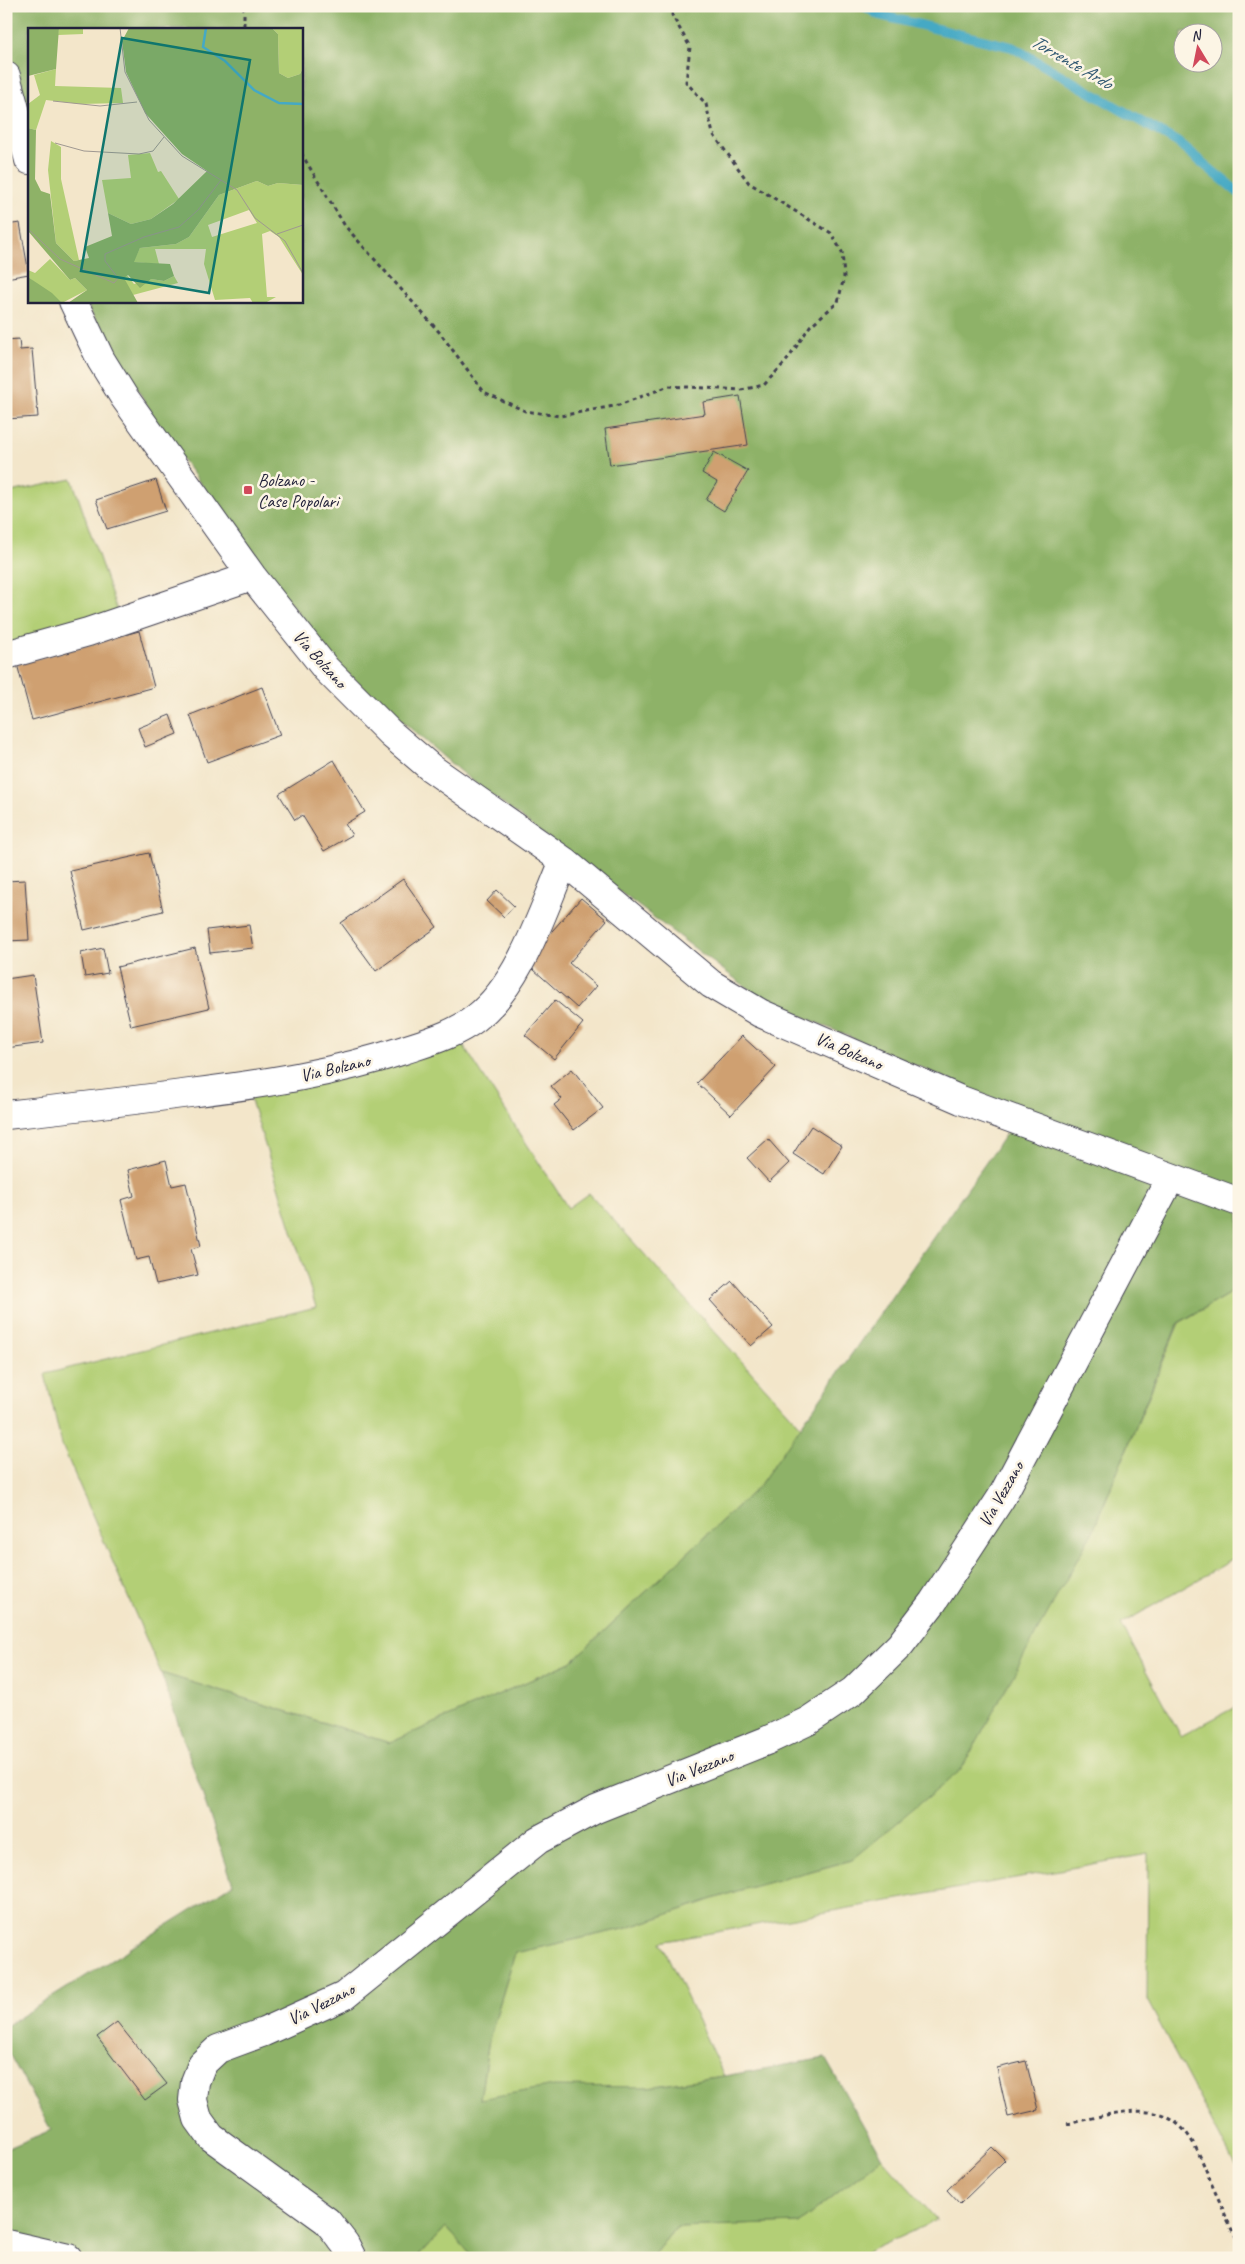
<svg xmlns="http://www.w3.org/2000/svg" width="1245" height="2264" font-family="Caveat,sans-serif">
<rect width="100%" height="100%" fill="#fcf5e5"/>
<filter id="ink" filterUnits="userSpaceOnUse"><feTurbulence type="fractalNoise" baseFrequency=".02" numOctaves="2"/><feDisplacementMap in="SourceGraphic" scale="10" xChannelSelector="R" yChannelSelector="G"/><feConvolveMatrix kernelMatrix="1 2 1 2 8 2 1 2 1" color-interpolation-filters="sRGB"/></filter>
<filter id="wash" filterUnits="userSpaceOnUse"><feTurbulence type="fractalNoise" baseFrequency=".0096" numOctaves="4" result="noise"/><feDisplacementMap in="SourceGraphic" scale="20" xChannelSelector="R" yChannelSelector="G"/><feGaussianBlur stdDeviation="1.12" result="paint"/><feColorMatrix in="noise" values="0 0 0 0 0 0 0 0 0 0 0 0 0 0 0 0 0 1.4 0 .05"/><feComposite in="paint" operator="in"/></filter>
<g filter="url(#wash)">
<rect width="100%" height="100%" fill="#f3e6ca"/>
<!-- green -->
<path fill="#b3cf76" stroke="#6a7858" d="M72,479l47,137 -113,34v-157z
M460,1040l108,168 21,-15 212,234 -42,59 -188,176 -181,81 -229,-70 -99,-228 -17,-71 271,-67 -67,-213z
M1239,1288v268l-118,68 60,112 58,-31v468l-92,-173 1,-146 -487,88 63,134 -76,11 -168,12 9,-60 26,-86 112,-25 110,-37 115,-31 241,-329 86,-208z
M882,2158l55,62 -83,38h-203l25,-31 123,-4z
M446,2227l28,31h-57z"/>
<!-- forest -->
<path fill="#8eb267" stroke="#586a51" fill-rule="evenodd" d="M12,6h1227v1282l-61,35 -85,208 -132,239 -109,90 -115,31 -110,37 -112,25 -26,86 -9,60 74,-13 94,1 76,-11 101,-18 57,100 -83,65 -123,4 -25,31h-177l-28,-31 -29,31h-411v-109l45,-19 -45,-82v-22l227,-142 -72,-211 229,70 181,-81 188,-176 263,-375 -260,-112 -300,-226 -121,-105 -77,-98 -97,-132 -77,-127 -3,-10h214v-272h-272v83l-23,-73v-13zM1182,32h30v30h-30z"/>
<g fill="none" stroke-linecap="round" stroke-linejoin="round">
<!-- stream -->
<path stroke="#45a9c4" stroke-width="10" d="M865,6l14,9 133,32 165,95 62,51"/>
</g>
<g id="blocks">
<!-- building -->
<path fill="#cfa071" d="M20,223l9,51 -23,4v-53z
M19,339l1,11 12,-1 6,68 -32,2v-79z
M740,396l8,49 -138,20 -5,-36 100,-15 -2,-12z
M714,452l34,19 -24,40 -18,-11 11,-18 -15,-9z
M156,480l10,31 -59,18 -11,-29z
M139,631l15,56 -122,33 -15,-56z
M262,687l18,48 -73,27 -17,-47z
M170,715l7,19 -32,13 -7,-19z
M334,760l31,52 -20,12 7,11 -28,16 -22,-36 -7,5 -16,-26z
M149,853l14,58 -79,19 -14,-59z
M403,879l34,48 -61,44 -35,-48z
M25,880l4,60 -23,1v-60z
M497,890l17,16 -10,11 -17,-16z
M581,898l26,22 -38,43 27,23 -19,22 -52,-46z
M249,925l4,23 -43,5 -3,-23z
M103,948l5,25 -23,4 -4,-24z
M195,948l14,60 -78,18 -14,-59z
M33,975l10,68 -37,5v-69z
M555,1000l28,23 -29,36 -29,-24z
M742,1036l34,31 -45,48 -34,-32z
M572,1069l31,39 -29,22 -20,-25 8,-6 -11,-13z
M811,1126l31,20 -18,28 -31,-20z
M768,1139l21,24 -20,19 -22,-24z
M166,1160l6,26 14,-3 15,63 -10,3 7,26 -42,9 -7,-27 -13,3 -15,-60 13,-4 -6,-26z
M732,1281l41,46 -22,19 -41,-46z
M117,2022l50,62 -22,16 -48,-63z
M1026,2061l12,49 -30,7 -11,-49z
M992,2147l13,13 -45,44 -13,-14z"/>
</g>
</g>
<g filter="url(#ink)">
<use href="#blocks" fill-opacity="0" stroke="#413f50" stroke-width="1"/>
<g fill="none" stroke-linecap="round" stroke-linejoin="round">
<defs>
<path id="minor" d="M6,76l23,84
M73,301l28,59 23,37 128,179 74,93 64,64 41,35 133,93 147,123 49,29 201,87 278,102
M6,655l82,-23 164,-56
M6,1115c62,-7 123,-14 184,-22 72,-9 145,-20 214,-43 24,-8 52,-16 72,-32 45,-35 66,-106 88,-157
M6,2244l62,14
M352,2258l-7,-14 -18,-23 -116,-84 -13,-18 -5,-19 2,-18 7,-18 16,-15 46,-17 80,-36 194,-156 58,-31 170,-68 42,-20 45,-30 47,-46 33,-43 68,-104 170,-321"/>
</defs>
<!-- minor casing -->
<use href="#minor" stroke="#413f50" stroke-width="30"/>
<!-- path -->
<path stroke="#413f50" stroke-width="3" stroke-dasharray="4 4" stroke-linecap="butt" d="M244,6v23
M301,153l44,73 95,107 44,59 41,19 35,5 59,-11 50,-19 72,4 23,-5 24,-26 22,-33 28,-24 6,-25 -2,-25 -11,-19 -82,-50 -36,-49 -7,-30 -20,-22 4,-35 -18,-32 2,-9
M1067,2124c38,-8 87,-27 117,6 15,17 23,45 33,66 7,14 12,32 22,45"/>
<!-- minor -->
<use href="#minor" stroke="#fff" stroke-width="28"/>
</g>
</g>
<!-- markers -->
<rect fill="#d1495b" stroke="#fcf5e5" stroke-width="2" x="243" y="485" width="10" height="10" rx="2.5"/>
<g text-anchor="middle" stroke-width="5" stroke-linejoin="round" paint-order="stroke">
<!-- poi labels -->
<g font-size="18" fill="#22223b" stroke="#fcf5e5" text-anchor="start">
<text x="258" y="486">Bolzano -<tspan x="258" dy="21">Case Popolari</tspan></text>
</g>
<!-- street labels -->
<g font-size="18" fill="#22223b" stroke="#fcf5e5">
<text transform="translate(320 659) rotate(48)" y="6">Via Bolzano</text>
<text transform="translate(849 1051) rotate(23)" y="6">Via Bolzano</text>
<text transform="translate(335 1068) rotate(-13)" y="6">Via Bolzano</text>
<text transform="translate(1001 1494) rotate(-60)" y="6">Via Vezzano</text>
<text transform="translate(699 1768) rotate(-22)" y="6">Via Vezzano</text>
<text transform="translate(321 2004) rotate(-27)" y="6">Via Vezzano</text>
</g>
<!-- water labels -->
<g font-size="19" font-style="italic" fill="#305872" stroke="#fcf5e5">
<text transform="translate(1072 61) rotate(30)" y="7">Torrente Ardo</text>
</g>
</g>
<!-- overview -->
<g transform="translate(28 28)">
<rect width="275" height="275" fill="#f3e6ca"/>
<path d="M31,0h24v6l-25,1zM244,0h31v40l-3,6 -12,4 -9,-5 -1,-39zM28,41l-1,17 66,2 2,15 -43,1 -34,-4 -10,30 -8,-2v-24l12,-9 -6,-20zM23,113l10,6v32l18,81 -5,1 -18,-18 -8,-73zM122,125l8,19 3,-1 18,28 -28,20 -20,5 -23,-11 -6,-33 29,-2 -3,-23zM229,153l11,5 10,-3 25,2v90l-24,-38 -9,-6 -8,3 5,63h9l-11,6h-12l-3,-5 -35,2 -11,-36 2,-15h-51l4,15 -26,-2 7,-14 36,-4 13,-7 30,-42zM221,182l8,13 -45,14 -4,-12zM22,231l20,21 5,-2 12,12 -25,13 -34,-26v-7l7,3zM99,247l7,9 17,-5 13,2 10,-5 4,7 -45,12 -10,-17z" fill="#b3cf76" fill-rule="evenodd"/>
<path d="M0,0h31l-3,41 -28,7zM101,0h143l6,6 1,39 9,5 12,-4 3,-6v117l-25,-2 -10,3 -11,-5 -38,14 -30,42 -13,7 -36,4 -6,14 36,2 4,12 -10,5 -13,-2 -11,9 -12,-13 -4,3 14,25h-70l19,-13 -12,-12 -5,2 -42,-49v-103l8,2 -1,49 6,12 9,3 6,49 18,18 15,-3 -4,-11 27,-11 -4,-23 23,11 20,-5 22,-15 34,-33 -25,-17 -37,-41 -19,-41 -4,-31zM0,249l24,16 10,10h-34z" fill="#8eb267"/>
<path fill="none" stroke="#45a9c4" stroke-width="2.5" d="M178,0l-3,19 22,14 29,29 25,13 24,1"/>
<path fill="none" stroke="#9f9891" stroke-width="1" d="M92,0l5,44 24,48 33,36 55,34 18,28 30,23 18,32M25,73l47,5 37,-4M27,115l29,8 55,3 14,-3 11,-14M0,201l32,30 54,24 4,-5 -13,-17v-7l39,-17 35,-10 19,-17 23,-30M249,206l26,-9"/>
<path fill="#0f766e" fill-opacity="0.15" stroke="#0f766e" stroke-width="2.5" d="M94,10l128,22 -41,233 -128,-22z"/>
<rect width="275" height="275" fill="none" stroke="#22223b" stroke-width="2.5"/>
</g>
<!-- margin -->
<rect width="1245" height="2264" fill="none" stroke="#fcf5e5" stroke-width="25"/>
<!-- north arrow -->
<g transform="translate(1198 48) rotate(350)"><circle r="24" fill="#fcf5e5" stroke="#a5a1a1"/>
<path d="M0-4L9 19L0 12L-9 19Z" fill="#d1495b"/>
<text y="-8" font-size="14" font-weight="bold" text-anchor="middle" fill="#22223b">N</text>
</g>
</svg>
